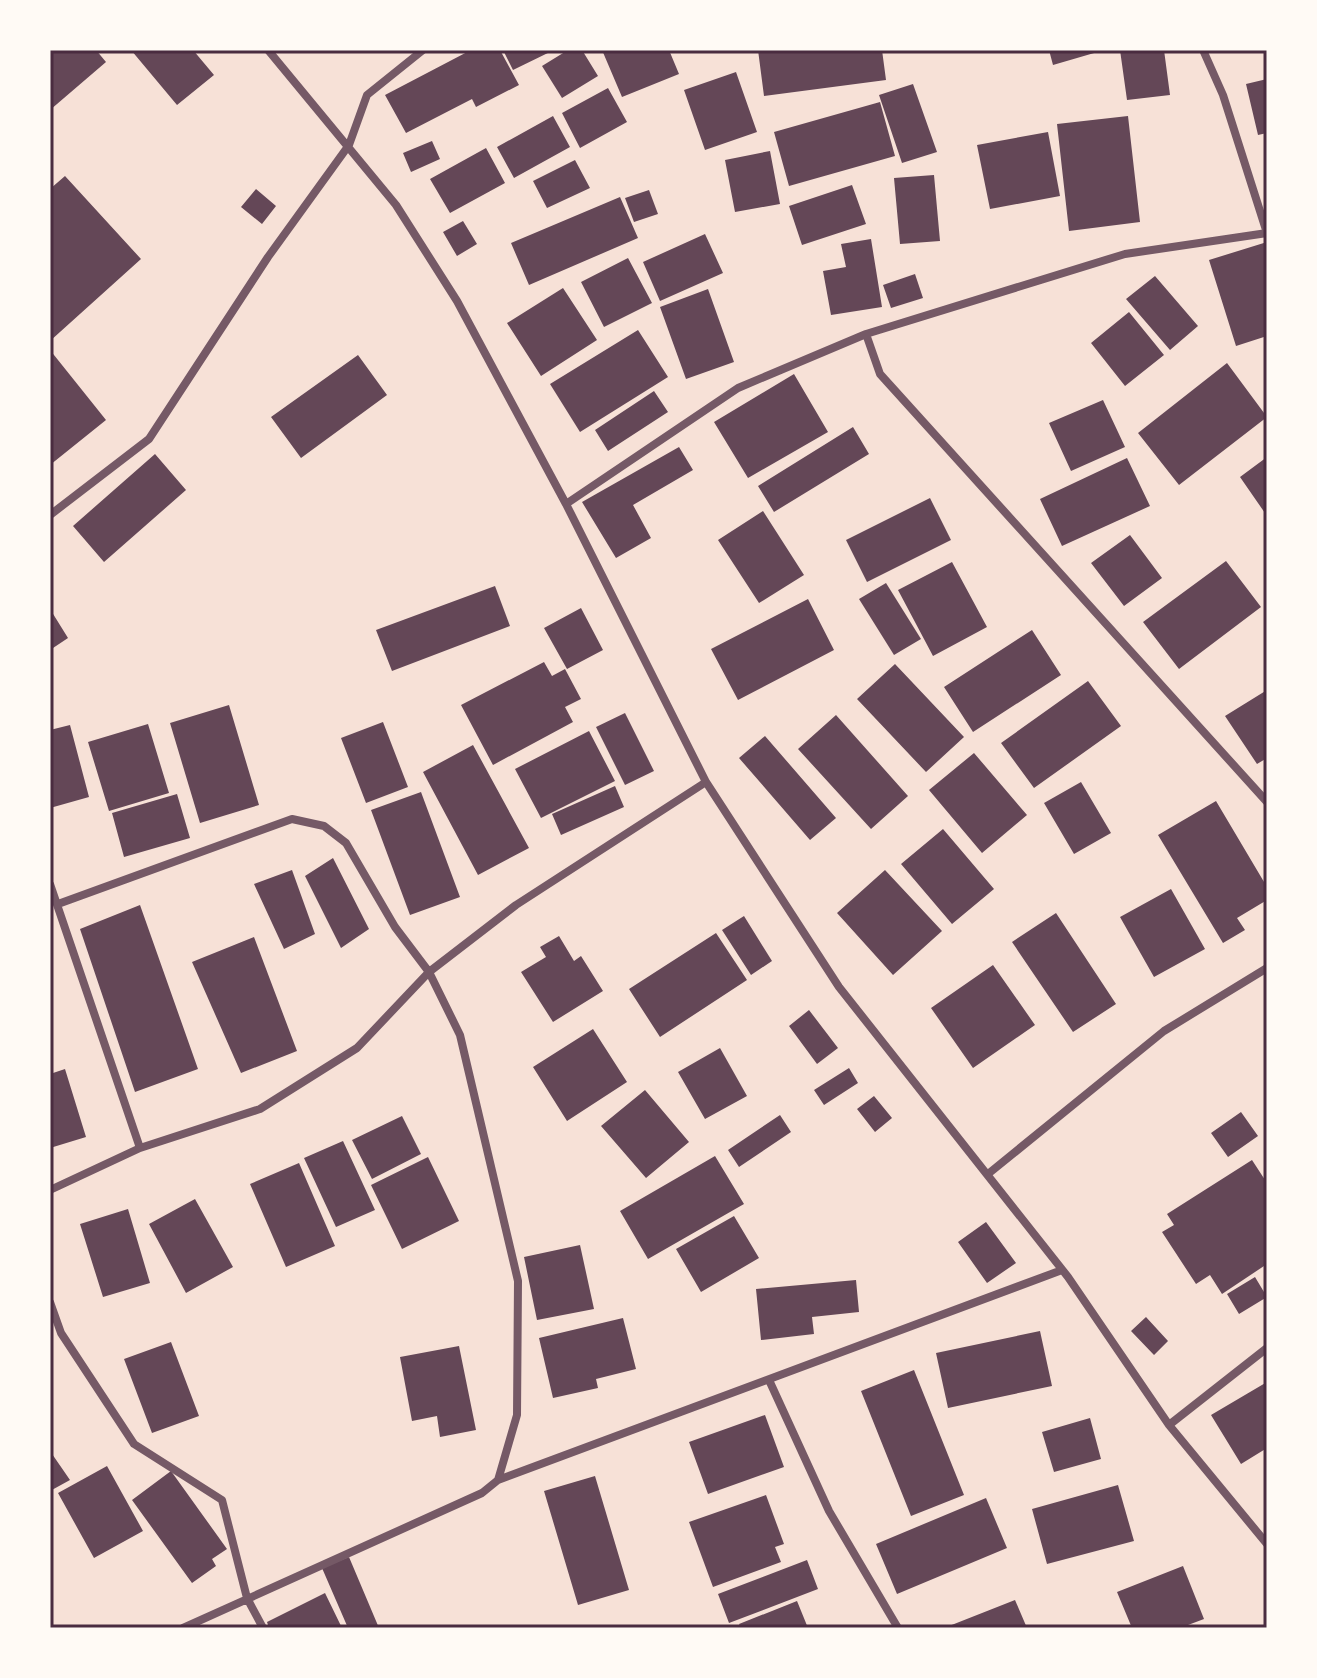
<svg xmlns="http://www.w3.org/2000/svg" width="1317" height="1678" font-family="Helvetica,sans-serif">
<rect width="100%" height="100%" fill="#f7e1d7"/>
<!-- building -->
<path fill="#644757" d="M50,50h46l10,12 -56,48z
M131,50h62l21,25 -37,30z
M471,50h29l19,35 -43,22 -4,-8 -66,34 -21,-38z
M503,50h51l-41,20z
M568,50h14l16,26 -36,22 -20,-32z
M602,50h67l10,24 -57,23z
M758,50h124l4,30 -122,16z
M1049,50h52v1l-48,14z
M1120,50h44l6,45 -43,5z
M736,72l21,60 -52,18 -21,-60z
M1267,79v54l-9,2 -12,-51z
M913,84l24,68 -35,11 -23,-68z
M608,88l19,34 -47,26 -18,-35z
M880,102l15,54 -106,30 -15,-54z
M553,116l17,31 -56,31 -17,-31z
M1128,116l12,106 -71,9 -12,-107z
M1048,132l12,64 -70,13 -13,-64z
M432,141l8,18 -29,13 -8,-19z
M486,148l19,35 -55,30 -20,-34z
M770,151l10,53 -45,8 -10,-52z
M575,160l15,28 -43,20 -14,-27z
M934,175l6,66 -40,3 -6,-66z
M65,176l76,83 -91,82v-152z
M852,185l14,39 -64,21 -13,-39z
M256,189l20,17 -14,18 -21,-17z
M649,190l9,24 -24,8 -9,-24z
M620,197l18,41 -109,47 -18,-42z
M463,221l14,23 -20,12 -14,-24z
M705,234l18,39 -63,28 -17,-39z
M871,239l11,68 -51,8 -8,-44 23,-4 -5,-23z
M1267,242v94l-31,10 -27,-86z
M628,258l24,45 -48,24 -23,-45z
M915,274l8,24 -32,10 -8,-23z
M1155,276l43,50 -28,24 -44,-51z
M563,288l34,52 -56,36 -34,-53z
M708,289l26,73 -48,17 -26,-72z
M1129,312l35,43 -39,31 -34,-43z
M638,330l30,47 -88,55 -30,-48z
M50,350l56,70 -56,45z
M358,355l29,40 -86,63 -30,-41z
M1227,363l40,54 -88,68 -41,-52z
M794,374l34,58 -80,46 -34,-56z
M654,391l14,21 -60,39 -13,-21z
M1103,400l22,47 -54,24 -22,-48z
M853,427l16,27 -95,58 -16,-26z
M679,447l14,23 -60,35 18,33 -35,20 -34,-56z
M155,454l31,36 -82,72 -31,-36z
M1267,457v59l-27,-39z
M1127,458l23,48 -88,40 -22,-47z
M930,498l21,42 -84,42 -21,-42z
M763,511l41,64 -45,28 -41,-63z
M1130,535l32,43 -38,28 -33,-43z
M1226,561l35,46 -82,62 -36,-47z
M952,562l35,65 -54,29 -35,-66z
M886,583l35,56 -27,16 -35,-56z
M495,586l15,40 -118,45 -16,-41z
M808,599l26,51 -96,50 -27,-51z
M581,608l22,42 -36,19 -23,-41z
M50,609l18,29 -18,12z
M1032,630l29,45 -88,57 -29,-45z
M544,662l8,14 13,-7 16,30 -16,8 8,15 -80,43 -32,-60z
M895,664l69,73 -38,35 -69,-73z
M1088,681l33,45 -87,62 -33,-45z
M1267,690v68l-10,6 -32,-48z
M229,705l30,100 -59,18 -30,-100z
M625,713l29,58 -29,14 -29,-58z
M836,715l72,81 -37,33 -73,-80z
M383,722l25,65 -42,16 -25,-65z
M148,724l21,69 -60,18 -21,-69z
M70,725l19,72 -39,11v-78z
M589,731l26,50 -74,37 -26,-49z
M765,736l71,82 -26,22 -71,-82z
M473,745l56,103 -51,27 -55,-103z
M974,753l53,62 -45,38 -53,-63z
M1081,782l30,51 -37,21 -30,-51z
M615,786l9,21 -63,28 -9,-21z
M421,792l39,105 -50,18 -39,-105z
M177,794l13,44 -66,19 -12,-44z
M1216,801l51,86v13l-30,18 8,12 -22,13 -65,-108z
M943,829l51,60 -42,35 -51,-60z
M333,858l36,71 -28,19 -36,-72z
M292,870l23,64 -31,15 -30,-65z
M885,870l57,61 -49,44 -56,-62z
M1171,889l34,60 -51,28 -34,-60z
M140,905l58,164 -63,23 -55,-163z
M1056,913l60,91 -43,28 -61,-90z
M744,916l28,45 -21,14 -29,-45z
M716,933l31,47 -87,57 -31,-48z
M559,936l15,25 7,-5 22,35 -50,31 -32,-50 25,-15 -6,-10z
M254,937l43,114 -56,22 -49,-111z
M993,965l42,60 -62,43 -42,-60z
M809,1010l29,38 -21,16 -28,-38z
M593,1029l34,53 -60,39 -34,-54z
M720,1048l27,48 -42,23 -27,-47z
M849,1068l9,15 -34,22 -10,-15z
M65,1069l21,68 -36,11v-74z
M645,1090l44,52 -43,36 -45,-52z
M874,1096l18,22 -17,14 -18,-23z
M1241,1112l17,24 -30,21 -17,-24z
M780,1115l11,17 -52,35 -11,-17z
M402,1116l19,38 -49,25 -20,-39z
M343,1141l32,69 -39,17 -32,-69z
M715,1156l29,48 -96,55 -28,-48z
M428,1157l31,64 -57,28 -31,-64z
M1252,1160l15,23v81l-45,30 -12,-19 -14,9 -34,-52 12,-7 -7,-11z
M299,1163l36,83 -49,21 -36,-83z
M195,1199l38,68 -47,26 -37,-69z
M128,1209l22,74 -47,14 -23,-73z
M734,1216l25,42 -58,34 -25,-43z
M986,1222l30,41 -29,20 -29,-41z
M580,1245l14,64 -57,11 -13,-63z
M1255,1277l12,20 -28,17 -12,-20z
M856,1280l3,32 -47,5 2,17 -53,6 -5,-51z
M1146,1317l22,24 -14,14 -23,-24z
M623,1318l13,51 -40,10 2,9 -45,10 -14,-60z
M1040,1331l12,55 -104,22 -12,-55z
M171,1342l28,74 -47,17 -28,-74z
M459,1346l17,84 -36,7 -3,-21 -25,5 -12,-64z
M914,1370l50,125 -53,21 -50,-125z
M1267,1382v66l-26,16 -30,-49z
M765,1415l19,52 -76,27 -19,-52z
M1090,1418l11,41 -47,13 -12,-40z
M50,1451l20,29 -20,11z
M107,1466l36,65 -49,27 -36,-65z
M171,1471l56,78 -15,10 4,7 -24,17 -60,-83z
M595,1476l34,114 -51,15 -34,-114z
M1118,1485l16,56 -87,23 -15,-55z
M766,1495l18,49 -9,3 6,15 -68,25 -24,-65z
M986,1498l21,50 -110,46 -21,-50z
M349,1557l30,71h-31l-26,-60z
M807,1560l11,29 -89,34 -11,-29z
M1183,1566l21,53 -24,9h-48l-15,-36z
M325,1593l17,35h-73l-2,-6z
M1015,1600l12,28h-83z
M797,1601l11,27h-67l-2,-4z"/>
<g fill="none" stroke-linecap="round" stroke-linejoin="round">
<!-- minor -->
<path stroke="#755966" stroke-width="8" d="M268,50l128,155 61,96 109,203 140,278 133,205 229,290 101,148 98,119
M1203,50l20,45 44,138
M866,334l14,40 387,428
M566,504l172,-116 128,-54 259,-80 142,-21
M50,515l99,-76 119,-182 81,-112 18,-50 56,-45
M50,884l90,264
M58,904l234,-85 32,7 22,17 49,84 34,45 31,63 58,246 -1,134 -19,65 -16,13 -299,135
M988,1174l176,-143 103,-63
M50,1190l90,-42 120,-39 97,-61 72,-76 87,-67 190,-123
M50,1302l11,31 73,111 88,56 25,98 16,30
M769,1380l60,131 69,117
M1169,1425l98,-77
M498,1480l564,-210"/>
</g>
<!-- border -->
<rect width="1317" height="1678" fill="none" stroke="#fffaf5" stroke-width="104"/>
<rect x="52" y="52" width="1213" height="1574" fill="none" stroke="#4a2c40" stroke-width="3"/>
</svg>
